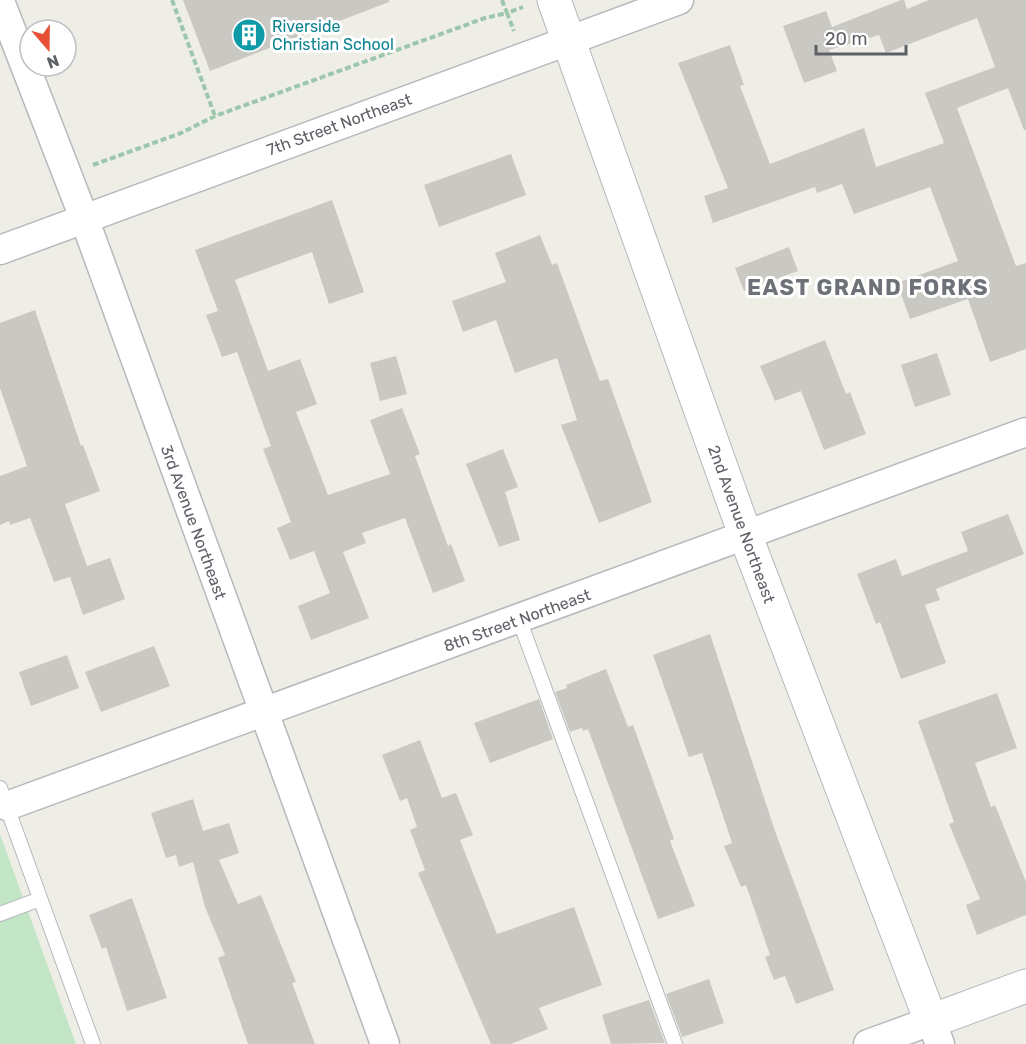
<svg xmlns="http://www.w3.org/2000/svg" width="1026" height="1044" font-family="Rubik,sans-serif">
<rect width="100%" height="100%" fill="#efeee6"/>
<!-- green -->
<path fill="#c3e6c6" d="M0,834l76,210h-76z"/>
<!-- building -->
<path fill="#cac8c3" d="M183,0h206v2l-179,69z
M901,0h3l3,9 22,-9h97v130h-2l-16,-42 -51,20 59,158 10,-3v86l-36,13 -22,-63 -58,20 -13,-36 61,-22 -28,-74 -76,27 -12,-30 -25,9 -2,-6 -102,36 -9,-27 24,-8 -50,-125 52,-18 14,40 -4,1 30,78 94,-36 12,39 68,-24 -19,-50 70,-26 -18,-49 -91,35 -7,-18 -50,15 8,21 -33,12 -21,-57 43,-15 6,16z
M511,154l15,41 -87,32 -15,-42z
M332,200l32,92 -35,12 -17,-52 -77,28 33,91 32,-12 17,45 -21,8 32,83 62,-21 -20,-54 32,-12 18,46 -5,2 33,90 3,-2 14,37 -32,12 -28,-75 -43,15 4,10 -23,9 26,66 -58,22 -13,-34 32,-13 -16,-42 -24,9 -13,-32 14,-6 -28,-73 8,-3 -34,-94 -15,5 -16,-42 12,-4 -23,-61z
M540,235l12,30 5,-2 43,118 8,-2 44,123 -53,21 -38,-98 16,-5 -20,-62 -42,15 -19,-53 -33,12 -11,-31 54,-19 -11,-29z
M789,247l9,24 -54,20 -9,-23z
M35,310l46,136 2,-1 17,46 -35,13 22,62 23,-8 15,41 -42,16 -13,-38 -16,5 -24,-64 -20,7 -1,-4 -9,4v-49l27,-10 -27,-78v-65z
M825,340l21,54 4,-2 16,42 -42,16 -23,-59 -26,10 -15,-35z
M937,353l14,42 -36,12 -14,-42z
M396,356l11,38 -27,7 -10,-38z
M503,449l15,38 -13,5 15,48 -21,7 -33,-83z
M1008,514l16,40 -88,35 4,11 -15,5 21,58 -45,16 -21,-57 -4,2 -19,-50 39,-15 6,17 66,-25 -7,-19z
M710,634l65,197 59,159 -38,14 -11,-28 -11,4 -9,-23 5,-2 -24,-70 -5,2 -17,-41 8,-3 -30,-90 -13,4 -36,-102z
M154,646l16,40 -69,26 -16,-40z
M67,655l12,33 -48,18 -12,-34z
M606,669l22,58 5,-2 41,114 -4,2 25,65 -37,13 -70,-190 -5,2 -1,-3 -12,4 -15,-40 12,-4 -1,-3z
M997,693l20,55 -42,15 16,44 4,-2 31,77v33l-49,20 -11,-30 14,-6 -31,-75 5,-2 -36,-101z
M539,699l14,40 -63,24 -16,-40z
M420,740l22,58 14,-5 17,42 -13,5 37,94 77,-27 28,78 -63,23 9,21 -37,15h-20l-73,-171 7,-3 -15,-40 7,-3 -10,-29 -7,3 -18,-46z
M193,799l10,32 26,-8 10,30 -20,7 19,44 23,-9 35,87 -4,1 23,61h-67l-30,-86 7,-3 -20,-48 -12,-45 -14,5 -3,-12 -10,3 -15,-45z
M132,898l35,100 -40,13 -21,-64 -4,2 -13,-34z
M709,979l15,44 -42,14 -16,-43z
M649,1000l16,43 -54,1 -9,-29z"/>
<g fill="none" stroke-linecap="round" stroke-linejoin="round">
<defs>
<path id="service" d="M519,619l156,425
M0,788l93,256
M0,914l40,-15"/>
<path id="minor" d="M0,1l84,217 301,826
M0,250l679,-250
M7,806l1019,-374
M868,1044l63,-23 9,23"/>
<path id="tertiary" d="M554,0l192,537 185,484 95,-35"/>
</defs>
<!-- service casing -->
<use href="#service" stroke="#b6b8bc" stroke-width="16"/>
<!-- minor casing -->
<use href="#minor" stroke="#b6b8bc" stroke-width="31"/>
<!-- tertiary casing -->
<use href="#tertiary" stroke="#b6b8bc" stroke-width="35"/>
<!-- path -->
<path stroke="#9cc7ac" stroke-width="4" stroke-dasharray="6 3" stroke-linecap="butt" d="M172,0l43,116
M502,0l5,13 16,-6
M93,165l88,-32 34,-17 270,-98 22,-5 7,18"/>
<!-- service -->
<use href="#service" stroke="#fff" stroke-width="14"/>
<!-- minor -->
<use href="#minor" stroke="#fff" stroke-width="28"/>
<!-- tertiary -->
<use href="#tertiary" stroke="#fff" stroke-width="33"/>
</g>
<!-- icons -->
<defs>
<symbol id="building-disc" viewBox="-11 -11 22 22"><circle r="9.5" fill="#0f9aa8" stroke="#fff"/><path d="M-4-6H4V6H1V3H-1V6H-4ZM-2.5-4.3h1.7v1.8h-1.7ZM.8-4.3h1.7v1.8H.8ZM-2.5-1h1.7V.8h-1.7ZM.8-1h1.7V.8H.8Z" fill="#fff"/></symbol>
</defs>
<g fill-rule="evenodd">
<use href="#building-disc" x="230" y="16" width="38" height="38"/>
</g>
<g text-anchor="middle" stroke-width="6" stroke-linejoin="round" paint-order="stroke">
<!-- culture labels -->
<g font-size="16" fill="#0d838f" stroke="#fff" text-anchor="start">
<text x="272" y="32">Riverside<tspan x="272" dy="18">Christian School</tspan></text>
</g>
<!-- street labels -->
<g font-size="16" fill="#5d6066" stroke="#fff">
<text transform="translate(339 124) rotate(-20)" y="6">7th Street Northeast</text>
<text transform="translate(194 522) rotate(70)" y="6">3rd Avenue Northeast</text>
<text transform="translate(742 524) rotate(70)" y="6">2nd Avenue Northeast</text>
<text transform="translate(517 620) rotate(-20)" y="6">8th Street Northeast</text>
</g>
<!-- district labels -->
<g font-size="22" font-weight="bold" letter-spacing="1.5" fill="#6e7278" stroke="#fff">
<text x="868" y="295">EAST GRAND FORKS</text>
</g>
</g>
<!-- north arrow -->
<g transform="translate(48 48) rotate(160)"><circle r="28" fill="#ffffff" stroke="#bebfc2" stroke-width="1.5"/>
<path d="M0-4.5L10 22L0 15L-10 22Z" fill="#e75034"/>
<text y="-9" font-size="16" font-weight="bold" text-anchor="middle" fill="#5d6066">N</text>
</g>
<!-- scale -->
<path d="M816 45v9h90v-9" fill="none" stroke="#5d6066" stroke-width="3"/>
<text x="825" y="45" font-size="18" fill="#5d6066" stroke="#ffffff" stroke-width="4.5" paint-order="stroke">20 m</text>
</svg>
